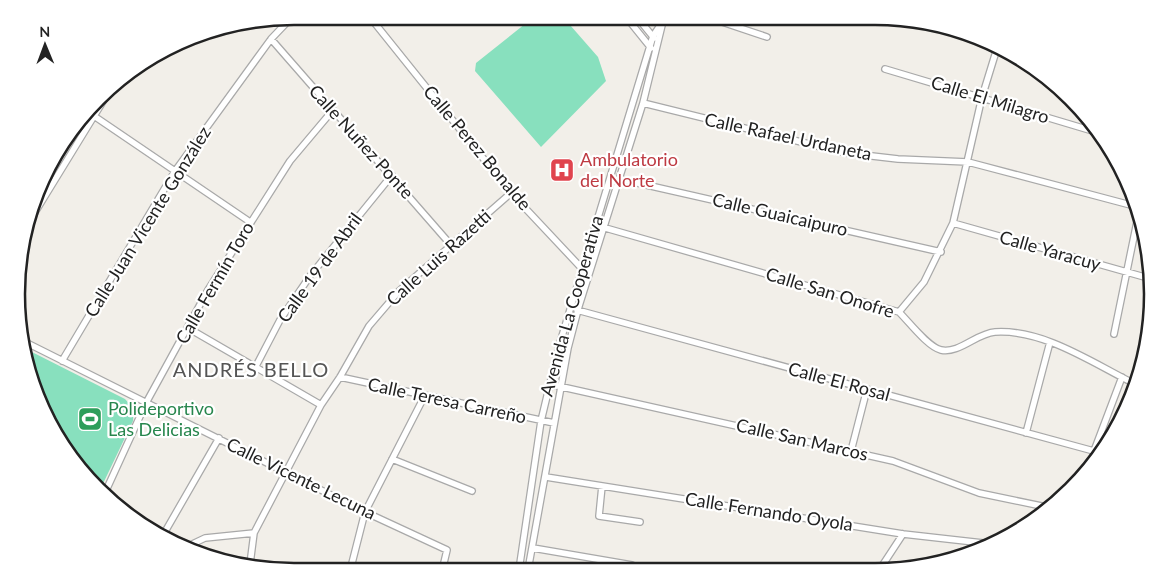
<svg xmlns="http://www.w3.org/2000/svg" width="1169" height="588" font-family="Lato,sans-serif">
<rect width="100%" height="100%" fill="#f2efe9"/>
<!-- pitch -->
<path fill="#88e0be" d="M535,16l28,1 35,40 8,24 -65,66 -66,-76 1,-8z
M24,348l101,51c7,7 9,12 8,22l-34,71 -54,-75z"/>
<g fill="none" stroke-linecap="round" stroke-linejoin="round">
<defs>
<path id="minor" d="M369,16l142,177 77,82
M626,17l25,31
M637,17l17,21
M707,17l60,20
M972,38l31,11
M271,39l180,206
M885,69l211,63
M643,103l203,50 52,6 70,3 170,45
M94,116l156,106
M620,179l321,73
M953,223l195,55
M595,225l304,87c10,10 29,35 42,38 18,4 36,-17 54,-18 48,-3 96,30 138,51
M26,227l84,-137
M577,310l524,143
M899,312l25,-30 29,-59 29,-126 16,-52
M188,328l133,77
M1114,334l25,-122
M21,340l344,172 82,38 -5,21
M62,361l113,-190 96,-132 22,-23
M256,366l24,-46 30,-44 82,-101
M340,377l214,46
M549,384l344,77 86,32 72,15
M1026,433l24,-91
M851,451l16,-62
M1094,451l28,-74
M392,459l80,32
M546,477l357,57 89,10
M602,486l-3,30 41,6
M104,495l42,-92 62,-113 82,-129 43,-51
M162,537l57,-99
M186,547l19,-9 49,-5
M533,548l99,17
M250,564l4,-31 67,-128 19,-28 29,-51 30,-35 112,-98
M880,569l23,-35
M519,570l22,-149 18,-75 94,-310 8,-12
M528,570l40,-222 11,-42 64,-203 21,-86
M350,571l15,-59 59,-115"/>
<path id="primary" d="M53,158l2,-5"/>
</defs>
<!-- minor casing -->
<use href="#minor" stroke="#a9a9a9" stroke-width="8"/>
<!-- primary casing -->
<use href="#primary" stroke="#a06b00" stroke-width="11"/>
<!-- minor -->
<use href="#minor" stroke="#fff" stroke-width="5.5"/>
<!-- primary -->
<use href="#primary" stroke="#fcd6a4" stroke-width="9"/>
</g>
<!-- icons -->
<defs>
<symbol id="hospital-square" viewBox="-11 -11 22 22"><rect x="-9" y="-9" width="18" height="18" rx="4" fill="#e0444e" stroke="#fff"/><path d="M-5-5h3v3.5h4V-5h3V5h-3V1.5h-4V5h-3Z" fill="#fff"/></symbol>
<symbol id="stadium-square" viewBox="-11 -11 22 22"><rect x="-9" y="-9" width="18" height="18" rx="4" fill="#2e9e5b" stroke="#fff"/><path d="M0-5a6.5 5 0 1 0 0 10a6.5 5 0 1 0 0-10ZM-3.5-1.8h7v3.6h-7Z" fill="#fff"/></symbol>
</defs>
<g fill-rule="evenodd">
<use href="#hospital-square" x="548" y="156" width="28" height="28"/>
<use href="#stadium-square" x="76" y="405" width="28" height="28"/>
</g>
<g text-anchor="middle" stroke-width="4.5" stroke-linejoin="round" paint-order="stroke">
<!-- street labels -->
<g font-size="18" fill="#222" stroke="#fff">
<text transform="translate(990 100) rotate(17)" y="6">Calle El Milagro</text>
<text transform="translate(788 137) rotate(12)" y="6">Calle Rafael Urdaneta</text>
<text transform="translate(361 142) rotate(48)" y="6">Calle Nuñez Ponte</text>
<text transform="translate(477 148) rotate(50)" y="6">Calle Perez Bonalde</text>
<text transform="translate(780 215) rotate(13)" y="6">Calle Guaicaipuro</text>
<text transform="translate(148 222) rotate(-58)" y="6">Calle Juan Vicente González</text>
<text transform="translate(1050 251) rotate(16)" y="6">Calle Yaracuy</text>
<text transform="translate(439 258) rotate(-42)" y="6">Calle Luis Razetti</text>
<text transform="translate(320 268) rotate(-54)" y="6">Calle 19 de Abril</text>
<text transform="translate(215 283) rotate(-60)" y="6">Calle Fermín Toro</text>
<text transform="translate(830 293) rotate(17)" y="6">Calle San Onofre</text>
<text transform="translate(572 306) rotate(-74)" y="6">Avenida La Cooperativa</text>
<text transform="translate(839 382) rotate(15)" y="6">Calle El Rosal</text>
<text transform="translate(447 401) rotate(12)" y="6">Calle Teresa Carreño</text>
<text transform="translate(802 440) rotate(13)" y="6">Calle San Marcos</text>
<text transform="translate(301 479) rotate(26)" y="6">Calle Vicente Lecuna</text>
<text transform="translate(769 512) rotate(9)" y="6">Calle Fernando Oyola</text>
</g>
<!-- health labels -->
<g font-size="18" fill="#be3a42" stroke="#fff" text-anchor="start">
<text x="580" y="166">Ambulatorio<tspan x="580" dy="21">del Norte</tspan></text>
</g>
<!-- leisure labels -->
<g font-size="18" fill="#27864d" stroke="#fff" text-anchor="start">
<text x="108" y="415">Polideportivo<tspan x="108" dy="21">Las Delicias</tspan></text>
</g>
<!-- quarter labels -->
<g font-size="20" letter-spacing="1" fill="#555" stroke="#fff">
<text x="251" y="377">ANDRÉS BELLO</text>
</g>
</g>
<!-- crop -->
<path d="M0 0H1169V588H0ZM294 25H875A269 269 0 0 1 1144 294V294A269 269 0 0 1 875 563H294A269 269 0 0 1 25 294V294A269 269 0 0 1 294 25Z" fill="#fff" fill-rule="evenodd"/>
<path fill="none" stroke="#222" stroke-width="2.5" d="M294 25H875A269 269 0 0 1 1144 294V294A269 269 0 0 1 875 563H294A269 269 0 0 1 25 294V294A269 269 0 0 1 294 25Z"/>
<!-- north arrow -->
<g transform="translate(45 45) rotate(359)" stroke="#ffffff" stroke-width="4" paint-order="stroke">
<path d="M0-4L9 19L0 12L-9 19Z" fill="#222222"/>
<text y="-8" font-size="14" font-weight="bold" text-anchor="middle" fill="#222222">N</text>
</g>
</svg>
